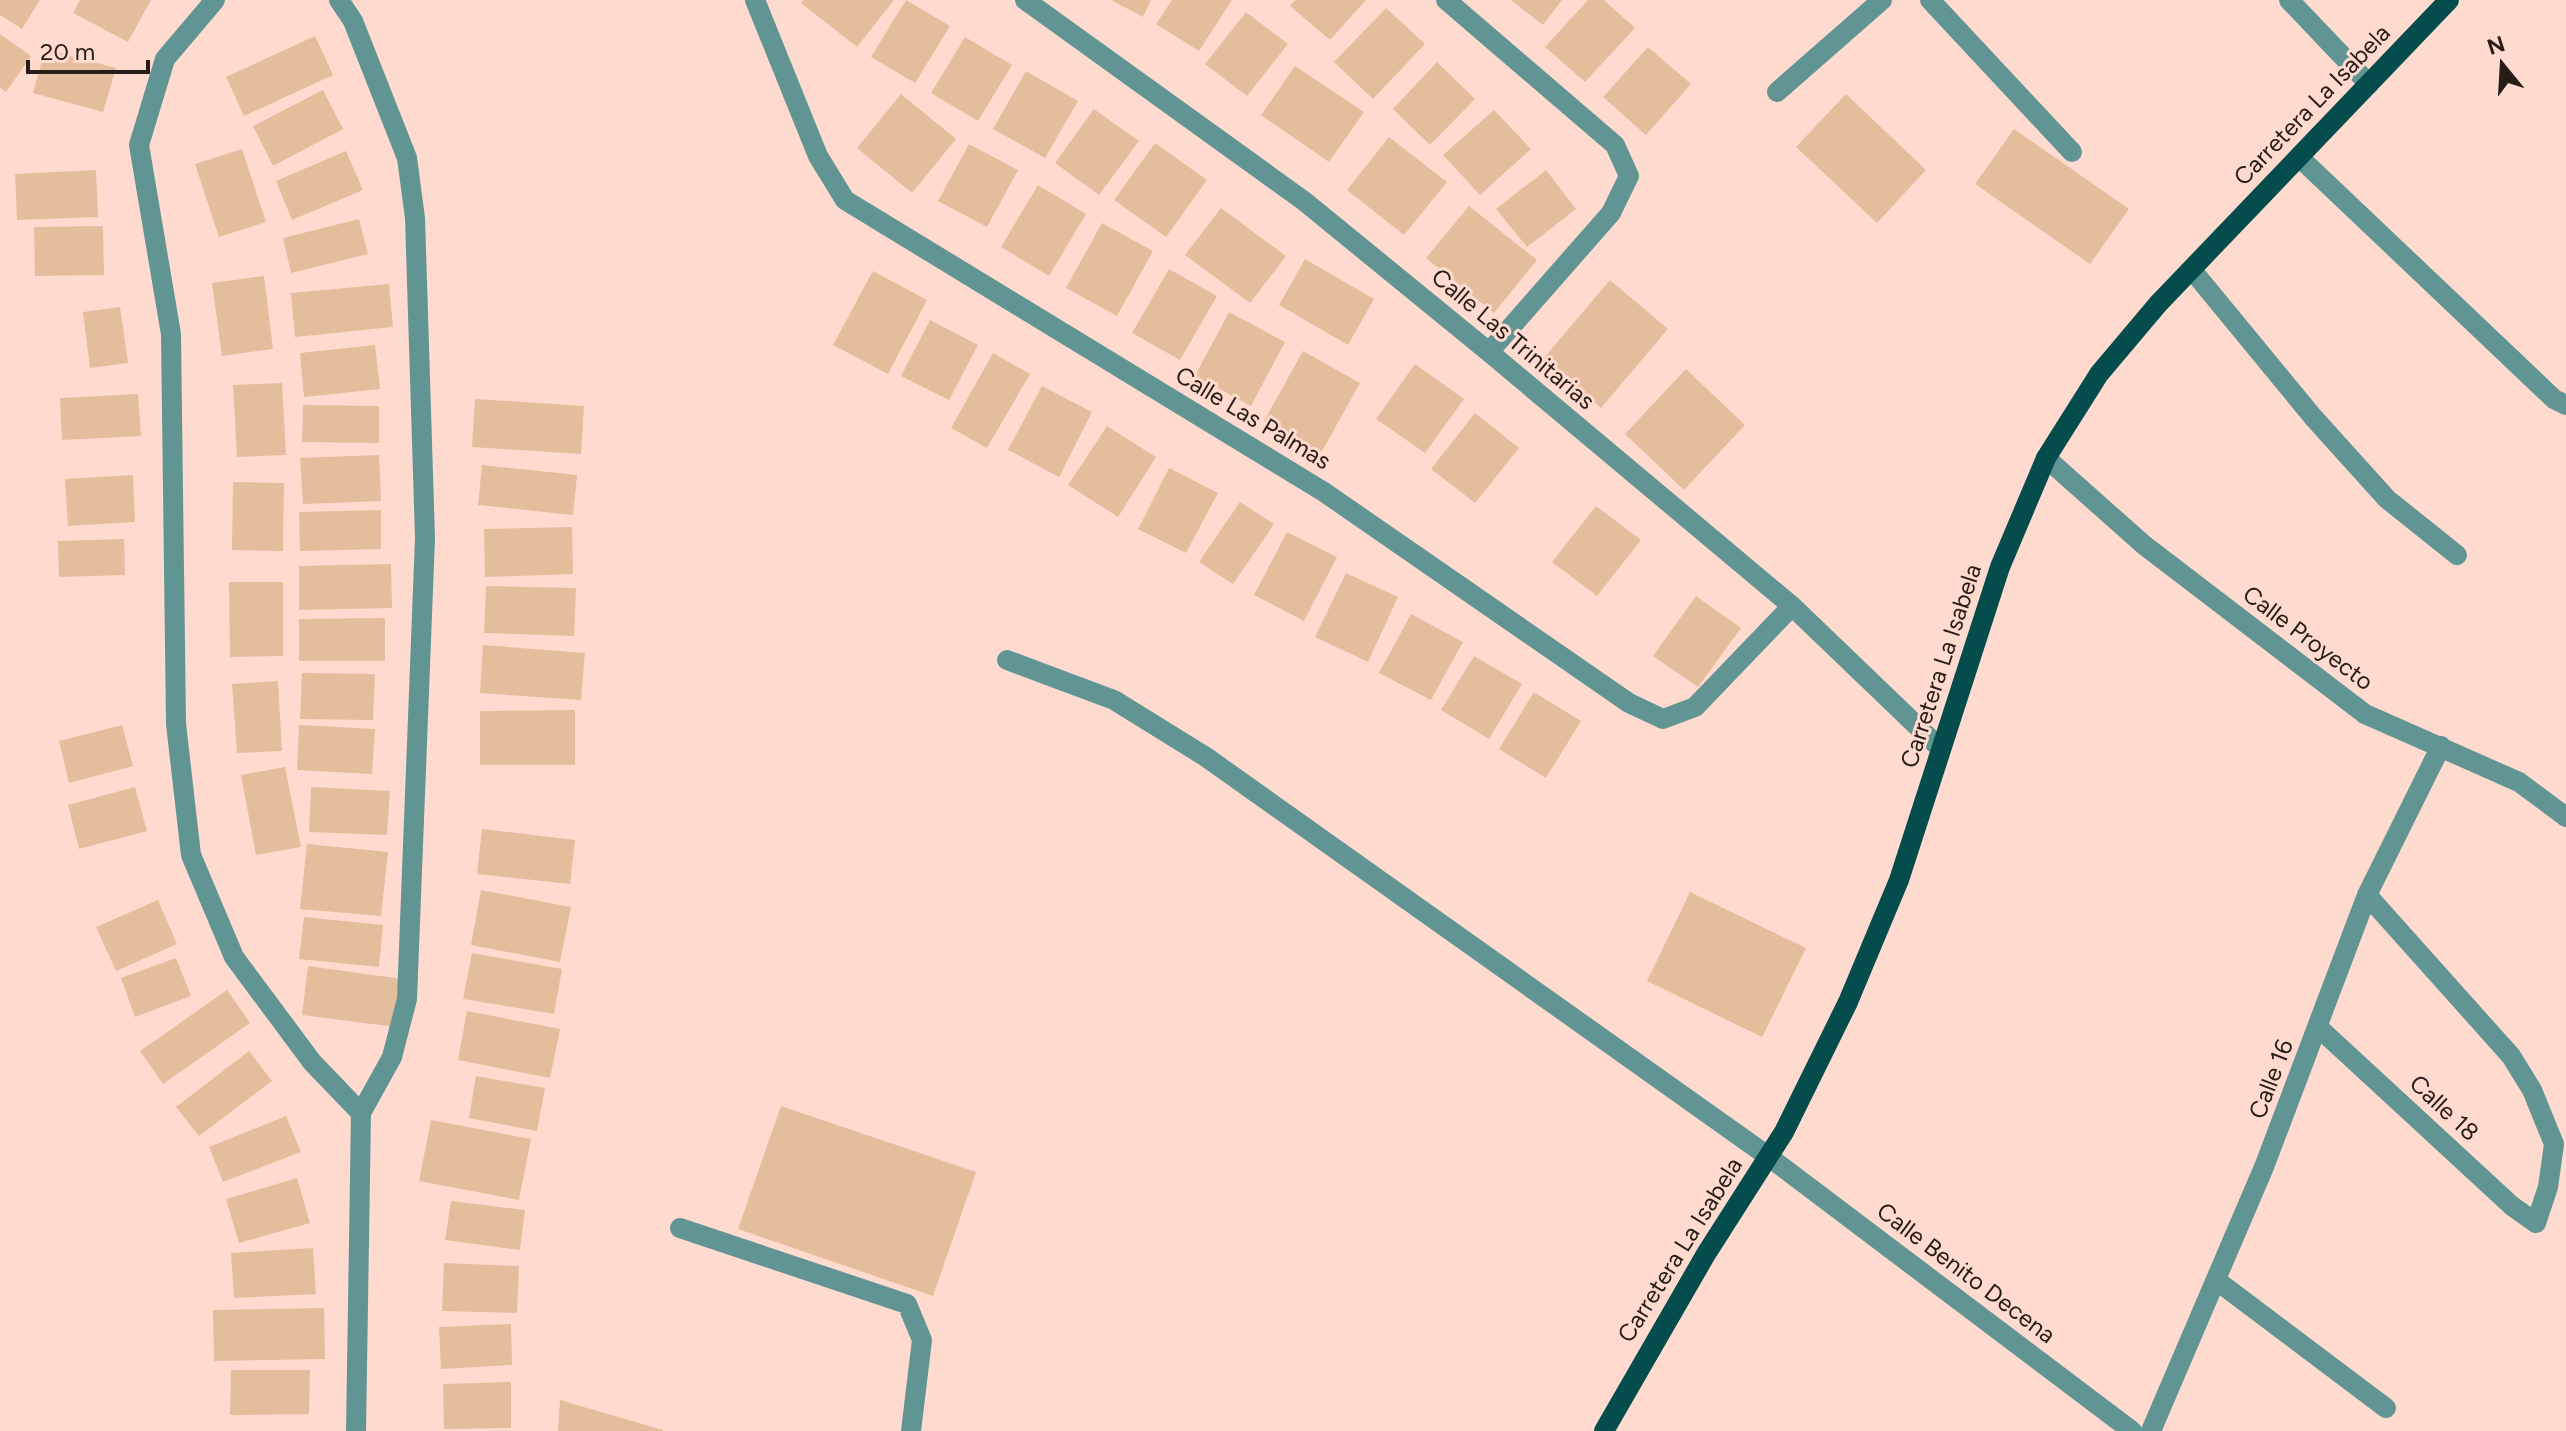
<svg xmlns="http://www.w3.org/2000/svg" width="2566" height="1431" font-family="Figtree,sans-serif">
<rect width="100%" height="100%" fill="#ffdbcf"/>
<!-- building -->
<path fill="#e4bd9c" d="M0,0h40l-18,29 -22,-14z
M80,0h71l-23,42 -55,-29z
M803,0h91l-37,47 -56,-44z
M906,0l44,26 -35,57 -44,-26z
M1111,0h40l-8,17z
M1172,0h60l-33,51 -43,-27z
M1295,0h71l-36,40 -40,-34z
M1511,0h51l-19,25z
M1588,0h16l31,28 -50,54 -40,-35z
M1386,8l39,36 -52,55 -39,-37z
M1246,12l42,32 -41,52 -42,-32z
M0,34l31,22 -25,36 -6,-4z
M315,36l18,39 -89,41 -18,-39z
M965,37l47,28 -34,56 -47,-28z
M1648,47l43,37 -45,51 -43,-38z
M45,49l71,19 -13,44 -70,-19z
M1437,62l38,37 -45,46 -37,-36z
M1295,66l69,46 -35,50 -68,-47z
M1026,71l52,30 -33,57 -52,-29z
M323,90l20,39 -70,37 -20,-40z
M901,94l55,45 -44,54 -55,-45z
M1846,94l80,76 -49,53 -81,-76z
M1094,109l45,32 -40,54 -44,-32z
M1494,110l37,39 -51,46 -37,-40z
M2014,129l115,80 -39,55 -115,-80z
M1389,137l58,45 -43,53 -57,-45z
M1155,143l52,37 -41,57 -52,-37z
M969,144l49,26 -31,57 -49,-26z
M242,149l24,73 -47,15 -24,-73z
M346,151l17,39 -71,30 -16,-39z
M96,170l2,47 -81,3 -2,-46z
M1546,170l30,39 -49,38 -31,-38z
M1038,185l48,29 -37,62 -48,-29z
M1469,206l68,54 -43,53 -68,-55z
M1221,208l65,48 -36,47 -65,-48z
M359,219l9,35 -77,19 -8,-35z
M1102,223l51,28 -36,65 -51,-28z
M103,226l1,49 -69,1 -1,-49z
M1305,259l69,40 -26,46 -69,-40z
M1169,269l48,27 -37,64 -48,-27z
M873,271l54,29 -39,74 -55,-29z
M264,276l9,73 -51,7 -10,-73z
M1610,280l58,49 -67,79 -58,-49z
M389,284l4,43 -98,10 -4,-44z
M120,307l8,56 -38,5 -7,-56z
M1229,312l56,30 -34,64 -56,-30z
M930,320l48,25 -29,55 -48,-24z
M375,345l5,44 -76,8 -4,-44z
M1303,351l57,32 -39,70 -57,-32z
M993,353l37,21 -43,74 -36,-20z
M1415,364l49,35 -39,54 -49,-34z
M1686,369l59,56 -61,65 -59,-56z
M282,383l4,72 -49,2 -4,-72z
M1042,386l50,26 -33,65 -51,-27z
M138,394l3,42 -79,4 -2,-42z
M475,399l109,7 -3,48 -109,-7z
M303,405l76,1v37l-77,-1z
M1475,413l44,35 -44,55 -44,-34z
M1107,426l49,31 -38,60 -50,-32z
M379,455l2,46 -78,3 -3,-46z
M482,465l95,10 -4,40 -95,-10z
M1169,468l49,25 -32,60 -48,-24z
M133,475l2,47 -67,4 -3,-47z
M233,482l51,1 -1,68 -51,-1z
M1240,502l34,22 -41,60 -34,-22z
M1596,506l45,34 -44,56 -45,-34z
M381,510v39l-81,2 -1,-39z
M572,527l1,47 -88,3 -1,-48z
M1287,532l50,25 -33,64 -50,-26z
M124,539l1,36 -66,2 -1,-36z
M391,564l1,44 -93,2v-44z
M1346,573l52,24 -30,65 -53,-25z
M229,582h54v74l-53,1z
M486,586l90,2 -2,48 -90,-3z
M1696,596l45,32 -43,59 -45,-31z
M1411,614l52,28 -32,58 -52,-27z
M385,618v43h-86v-42z
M483,645l102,8 -4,47 -101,-7z
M1474,656l48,28 -33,55 -48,-29z
M302,673l73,1 -2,46 -73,-1z
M278,681l4,70 -45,2 -5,-69z
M1534,692l47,29 -35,57 -47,-29z
M575,710v55h-95v-54z
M122,725l11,41 -64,17 -10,-42z
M299,725l76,4 -3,45 -75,-4z
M285,767l16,80 -45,8 -15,-80z
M135,787l12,44 -68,18 -11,-44z
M311,787l79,4 -3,44 -78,-3z
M482,829l93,11 -5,44 -93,-10z
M307,844l81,8 -7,64 -81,-7z
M481,890l90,17 -11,55 -89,-17z
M1690,892l116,56 -44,89 -115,-56z
M158,900l19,44 -61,27 -20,-44z
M304,917l79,8 -4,42 -80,-8z
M472,953l90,16 -8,45 -91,-15z
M176,958l15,38 -56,21 -14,-39z
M308,966l94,13 -7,48 -93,-12z
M227,990l23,33 -87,61 -23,-33z
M467,1011l93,18 -10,49 -92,-18z
M249,1051l23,30 -73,55 -23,-29z
M476,1076l69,12 -8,43 -68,-13z
M781,1106l195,66 -43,124 -195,-67z
M286,1116l15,36 -78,30 -14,-35z
M431,1120l100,19 -12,61 -100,-19z
M297,1178l13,45 -71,20 -13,-44z
M451,1201l74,9 -5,40 -75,-10z
M313,1248l3,46 -82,4 -3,-45z
M444,1263l75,3 -2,47 -75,-2z
M324,1308l1,51 -111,2 -1,-51z
M511,1324l1,41 -71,4 -2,-42z
M231,1370h79l-1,44 -79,1z
M511,1382v46l-67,1 -1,-45z
M560,1400l103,30v1h-105z"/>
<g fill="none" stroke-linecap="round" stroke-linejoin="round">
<!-- minor -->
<path stroke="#619594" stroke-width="20" d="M215,0l-50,59 -26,86 32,189 5,390 15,131 43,102 78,105 49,51
M339,0l14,21 54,137 8,60 10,320 -18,461 -15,58 -31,56 -5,318
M755,0l63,156 27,44 479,292 305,211 34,16 32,-12 97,-101
M1025,0l279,201 185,151 303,254 149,143
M1446,0l169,145 14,31 -18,37 -122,139
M1930,0l142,152
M2289,0l80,84
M1777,92l105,-92
M2299,157l255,242 12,6
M2192,270l121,147 74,82 70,56
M2046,458l98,87 221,169 154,68 47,35
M1007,660l107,40 92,57 563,400 363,274
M2319,1028l193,178 24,17 12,-36 6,-43 -22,-54 -21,-34 -144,-161
M680,1228l227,76 15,36 -11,91
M2216,1280l170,128
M2151,1431l113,-264 103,-272 74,-149"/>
<!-- major -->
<path stroke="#054c4c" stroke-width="20" d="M1604,1431l102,-177 78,-122 64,-130 51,-122 101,-313 46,-109 53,-84 59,-70 291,-304"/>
</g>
<g text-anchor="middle" stroke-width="6" stroke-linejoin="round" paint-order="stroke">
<!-- street labels -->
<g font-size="24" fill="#281c17" stroke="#ffdbcf">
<text transform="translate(2312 105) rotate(-46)" y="8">Carretera La Isabela</text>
<text transform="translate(1513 339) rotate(40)" y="8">Calle Las Trinitarias</text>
<text transform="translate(1253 418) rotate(31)" y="8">Calle Las Palmas</text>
<text transform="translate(2308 638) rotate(37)" y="8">Calle Proyecto</text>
<text transform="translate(1941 666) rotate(-72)" y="8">Carretera La Isabela</text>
<text transform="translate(2271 1079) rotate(-69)" y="8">Calle 16</text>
<text transform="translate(2444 1108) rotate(43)" y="8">Calle 18</text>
<text transform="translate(1680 1250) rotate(-58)" y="8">Carretera La Isabela</text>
<text transform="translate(1966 1273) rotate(37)" y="8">Calle Benito Decena</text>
</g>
</g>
<!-- north arrow -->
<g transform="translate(2502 64) rotate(342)" stroke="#ffdbcf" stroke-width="6" paint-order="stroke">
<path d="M0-6L14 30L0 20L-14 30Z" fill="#281c17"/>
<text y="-12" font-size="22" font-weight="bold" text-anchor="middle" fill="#281c17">N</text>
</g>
<!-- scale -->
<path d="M28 60v12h120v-12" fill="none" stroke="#281c17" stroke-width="4"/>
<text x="40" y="60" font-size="24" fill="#281c17" stroke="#ffdbcf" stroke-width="6" paint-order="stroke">20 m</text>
</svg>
